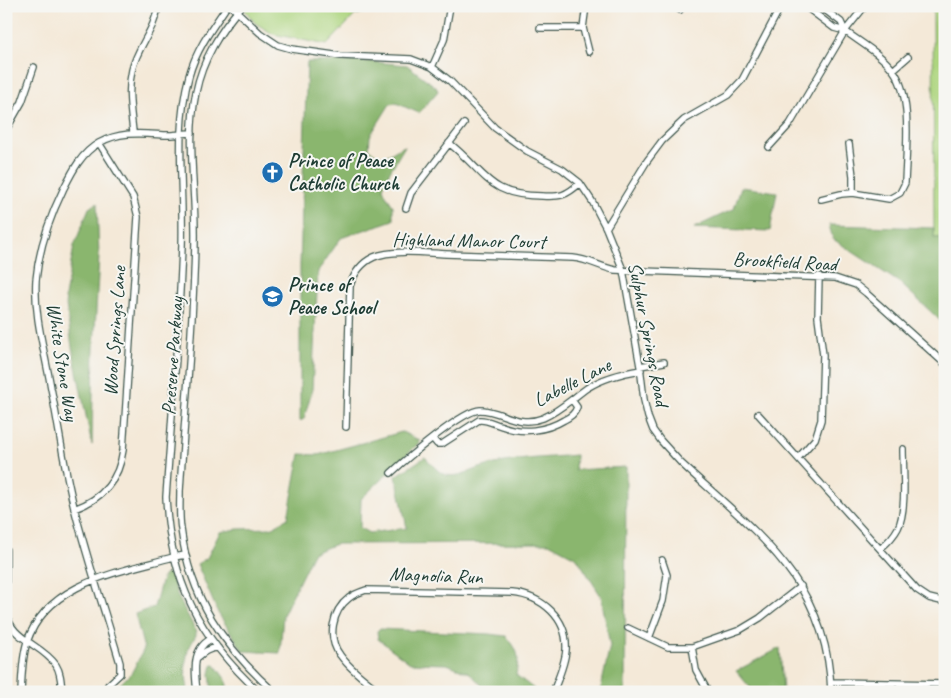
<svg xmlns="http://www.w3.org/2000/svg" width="951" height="698" font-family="Caveat,sans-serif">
<rect width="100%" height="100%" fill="#f6f6f2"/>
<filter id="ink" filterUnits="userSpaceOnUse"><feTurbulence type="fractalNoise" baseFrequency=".02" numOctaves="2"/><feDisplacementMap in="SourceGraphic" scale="10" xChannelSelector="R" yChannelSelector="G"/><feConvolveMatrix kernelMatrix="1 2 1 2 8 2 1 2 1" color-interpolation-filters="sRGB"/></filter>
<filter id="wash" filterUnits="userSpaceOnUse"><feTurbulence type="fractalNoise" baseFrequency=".0096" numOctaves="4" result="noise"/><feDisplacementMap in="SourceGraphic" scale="20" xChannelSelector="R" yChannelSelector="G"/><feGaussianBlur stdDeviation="1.12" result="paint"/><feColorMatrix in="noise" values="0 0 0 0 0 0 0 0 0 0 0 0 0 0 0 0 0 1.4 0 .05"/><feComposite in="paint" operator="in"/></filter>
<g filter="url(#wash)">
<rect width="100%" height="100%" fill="#f4e9d8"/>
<!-- green -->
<path fill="#add57f" stroke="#66895a" d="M242,6h146l-33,9 -28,30 -54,-11 -18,-11z
M933,6h12v232h-11z"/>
<!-- forest -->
<path fill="#8ab66e" stroke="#547a51" d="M363,61l44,4 29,22 2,4 -19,22 -23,-10 -6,1 -20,32 -1,13c16,15 20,3 36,-3l-15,25 -7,17 3,7 7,11v14l-52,18 -23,33 -6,119 -8,29 -4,2v-156l7,-203z
M741,187l36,5 -7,39 -76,-3 40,-19z
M97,203l2,53 -5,92 -2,97 -20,-98 -7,-50 9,-51 15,-38z
M829,225l105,3v10h11v87l-45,-42 -67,-44z
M402,432l19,9 -60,58 -1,29 9,5 38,-5 -11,-52 29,-19c6,6 12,15 21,18 14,3 24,-5 37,-8 30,-9 62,-9 93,-12l-1,15 51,-3 -1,225h-25l10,-46 -9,-50 -24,-38 -28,-15 -213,1 -23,9 -30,62 -3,38 -37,-2 -25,-38 -21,-49 10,-6 13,-26 18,-3 33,-1 17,-10 12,-64 18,1z
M166,574h5l7,23 17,32 1,6 -8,15 -3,16 3,26h-76l20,-20 12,-23 -9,-35 19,-7 8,-28z
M379,629l110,5 17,2c14,16 13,20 10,39l18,14v3h-46l-18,-19 -23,-9 -37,-1 -32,-24 -1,-8z
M780,648l3,44h-29l-18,-21z
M212,665h3l11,15 2,12h-16l-2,-18z"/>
</g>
<g filter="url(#ink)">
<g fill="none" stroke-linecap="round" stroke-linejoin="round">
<defs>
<path id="minor" d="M227,6c-15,22 -31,44 -38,70 -15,55 -5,114 -7,170 -3,84 -10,168 -16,251 4,82 32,140 93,195
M231,6l29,27 18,12 14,4 49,7 70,3 21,8 18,14 45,47 32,23 35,18 18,14 12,18 14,27 17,42 17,96 4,34 4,17 5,13 8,11 20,22c74,69 147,118 150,229
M242,6c-22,24 -40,55 -46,86 -10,49 0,99 -1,148 -1,84 -10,167 -15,251 0,12 -1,25 1,38 9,69 42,117 93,163
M586,6l-3,22 6,24
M805,6l29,22 11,3 -4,-9 -21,-16
M680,10l2,-4
M540,28h43
M432,67l12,-27 6,-34
M893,70l15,-13
M6,130l16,-28 12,-35
M133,132c-2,-20 -6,-41 -1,-62 5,-23 23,-40 26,-64
M449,143c38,30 38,53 93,53 18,1 24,0 38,-13
M849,144l4,32v17
M769,147l21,-23 55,-93 20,-25
M821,199l20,-5 12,-1 36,6 11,-6 5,-10c1,-32 8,-87 -12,-113 -12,-16 -32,-27 -48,-39
M406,208l5,-15 53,-69
M606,228l41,-67 15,-20 22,-21 44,-25 14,-15 39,-74
M640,366l24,-4
M758,414l159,176 12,8 16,4
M346,427l4,-141c4,-13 11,-23 24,-29 18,-8 52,-4 72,-3 43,1 85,3 127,4 15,1 27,9 42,12l220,8 21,7 10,8 79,71
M433,439l4,5h5l37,-24c8,-1 15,4 23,6 20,8 44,5 62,-6 6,-3 11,-6 13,-13l-5,-7
M798,458l17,-19 6,-19 2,-65 -5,-38 1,-41
M391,473c14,-13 72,-63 89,-63 22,0 37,18 63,8 16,-7 30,-20 44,-30 16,-10 35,-15 54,-18
M74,509c29,-10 45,-29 49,-59l15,-233 -5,-20 -34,-54
M880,549c7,-6 14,-13 18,-21 9,-18 5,-58 5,-79
M6,550v43
M6,610c3,30 35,33 50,55 5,8 5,17 6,27
M628,628l40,19h24l48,-17 20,-12 41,-32
M649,638l14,-37 4,-26 -5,-15
M692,647l4,23 12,22
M197,658c7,-6 12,-10 21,-10
M831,682l114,2
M924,684v8
M108,685l12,-11v-11c-15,-52 -33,-103 -46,-156 -10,-39 -15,-79 -23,-119 -6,-36 -17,-70 -15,-108 3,-32 13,-61 27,-90 9,-18 18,-37 36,-47 23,-13 45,-9 70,-8 8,0 15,-2 23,-2
M21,692c1,-17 1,-34 6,-50 20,-60 93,-70 146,-85l13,-2
M197,692c-2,-19 -6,-43 14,-53
M381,692c-14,-10 -31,-23 -41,-37 -13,-17 -8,-44 9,-57 5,-4 11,-6 17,-8l146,3c30,3 56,25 54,57 -1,14 -8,29 -13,42"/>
</defs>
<!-- minor casing -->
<use href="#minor" stroke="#3f574d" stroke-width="8"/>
<!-- minor -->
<use href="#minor" stroke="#fff" stroke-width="5.5"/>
</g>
</g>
<!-- icons -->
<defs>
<symbol id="church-disc" viewBox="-11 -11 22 22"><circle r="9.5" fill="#1f6fb2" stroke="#f6f6f2"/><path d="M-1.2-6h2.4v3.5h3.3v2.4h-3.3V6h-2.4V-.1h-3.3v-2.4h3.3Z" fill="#fff"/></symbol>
<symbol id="school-disc" viewBox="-11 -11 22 22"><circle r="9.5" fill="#1f6fb2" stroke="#f6f6f2"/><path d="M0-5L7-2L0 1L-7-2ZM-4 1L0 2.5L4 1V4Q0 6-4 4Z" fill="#fff"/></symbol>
</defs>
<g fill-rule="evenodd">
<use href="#church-disc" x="260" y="160" width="25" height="25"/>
<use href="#school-disc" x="260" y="284" width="25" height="25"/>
</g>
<g text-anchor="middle" stroke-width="4" stroke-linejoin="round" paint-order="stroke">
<!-- poi labels -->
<g font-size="20" font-weight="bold" fill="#1f3d34" stroke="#f6f6f2" text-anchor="start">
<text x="288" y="167">Prince of Peace<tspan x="288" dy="23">Catholic Church</tspan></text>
<text x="288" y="291">Prince of<tspan x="288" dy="23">Peace School</tspan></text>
</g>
<!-- street labels -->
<g font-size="20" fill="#1f3d34" stroke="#f6f6f2">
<text transform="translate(469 240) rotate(1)" y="7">Highland Manor Court</text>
<text transform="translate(785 261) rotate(3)" y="7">Brookfield Road</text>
<text transform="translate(114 331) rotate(-86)" y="7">Wood Springs Lane</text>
<text transform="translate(649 334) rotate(79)" y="7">Sulphur Springs Road</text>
<text transform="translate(172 356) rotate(-86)" y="7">Preserve Parkway</text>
<text transform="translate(63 362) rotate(81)" y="7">White Stone Way</text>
<text transform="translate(572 382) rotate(-27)" y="7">Labelle Lane</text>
<text transform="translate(436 575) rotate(2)" y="7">Magnolia Run</text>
</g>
</g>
<!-- margin -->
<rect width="951" height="698" fill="none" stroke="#f6f6f2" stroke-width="25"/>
</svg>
